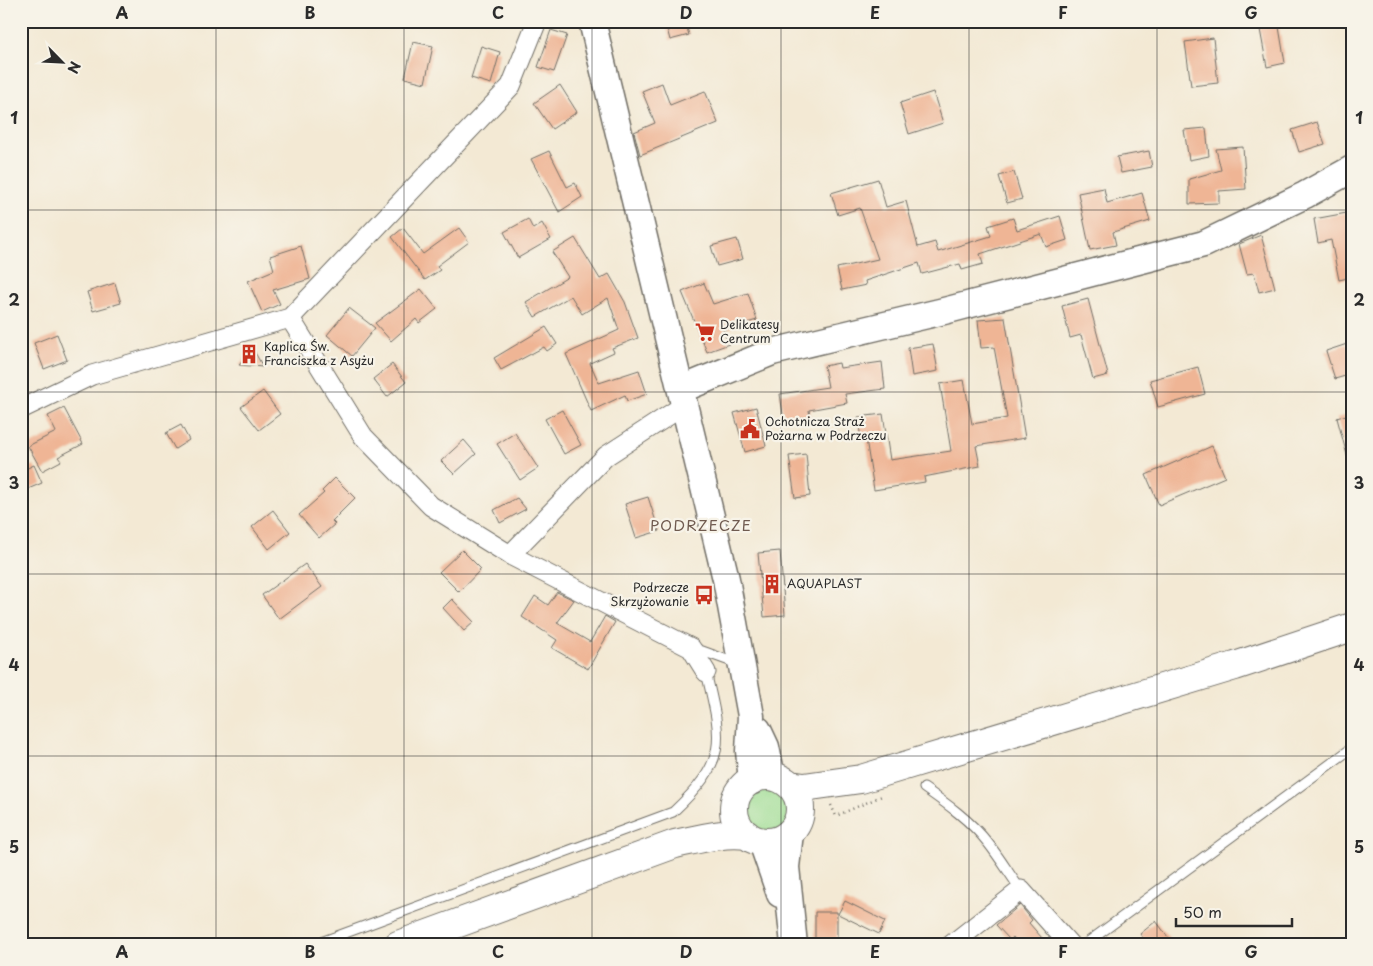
<svg xmlns="http://www.w3.org/2000/svg" width="1373" height="966" font-family="'Playpen Sans',sans-serif">
<rect width="100%" height="100%" fill="#f7f3e8"/>
<filter id="ink" filterUnits="userSpaceOnUse"><feTurbulence type="fractalNoise" baseFrequency=".02" numOctaves="2"/><feDisplacementMap in="SourceGraphic" scale="10" xChannelSelector="R" yChannelSelector="G"/><feConvolveMatrix kernelMatrix="1 2 1 2 8 2 1 2 1" color-interpolation-filters="sRGB"/></filter>
<filter id="wash" filterUnits="userSpaceOnUse"><feTurbulence type="fractalNoise" baseFrequency=".0096" numOctaves="4" result="noise"/><feDisplacementMap in="SourceGraphic" scale="20" xChannelSelector="R" yChannelSelector="G"/><feGaussianBlur stdDeviation="1.12" result="paint"/><feColorMatrix in="noise" values="0 0 0 0 0 0 0 0 0 0 0 0 0 0 0 0 0 1.4 0 .05"/><feComposite in="paint" operator="in"/></filter>
<g filter="url(#wash)">
<rect width="100%" height="100%" fill="#f3e9d4"/>
<!-- green -->
<path fill="#9cdd93" stroke="#64845f" d="M744 809a24 24 0 1 1 48 0a24 24 0 1 1-48 0Z"/>
<g id="blocks">
<!-- building -->
<path fill="#efb595" d="M665,21h20l4,14 -19,5z
M1278,21l7,42 -18,4 -8,-43z
M551,30l16,5 -13,37 -16,-5z
M1213,38l5,45 -27,3 -6,-44z
M413,42l20,4 -8,37 -20,-5z
M481,46l19,6 -9,32 -20,-6z
M662,83l8,22 35,-14 13,32 -78,32 -6,-23 21,-9 -13,-32z
M560,85l17,27 -25,17 -18,-26z
M933,92l10,31 -34,11 -9,-31z
M1317,122l8,22 -26,8 -7,-22z
M1206,128l3,28 -20,4 -5,-30z
M1243,147l3,42 -27,2v12l-30,1v-25l32,-9 -5,-21z
M549,151l18,36 8,-4 7,14 -23,15 -28,-53z
M1149,151l3,16 -31,6 -4,-16z
M1014,172l8,27 -15,4 -8,-27z
M878,179l8,28 20,-6 12,46 17,-5 3,10 53,-16 -3,-10 25,-8 4,12 43,-14 7,24 -21,7 -5,-13 -61,20 3,10 -21,6 -2,-6 -38,10 -3,-11 -54,18 1,4 -24,5 -5,-22 41,-9 -18,-51 -22,7 -7,-22z
M1104,188l3,15 35,-10 8,28 -37,11 3,13 -26,5 -12,-57z
M1352,212v65l-13,3 -8,-40 -13,3 -4,-24z
M528,219l5,10 9,-6 9,16 -33,19 -14,-26z
M403,228l20,26 36,-26 10,14 -32,24 3,4 -15,10 -33,-43z
M1261,235l14,53 -16,4 -5,-19 -7,1 -8,-30z
M575,238l25,41 9,-5 16,28 13,36 -26,10 2,4 -24,11 9,20 40,-13 8,24 -20,7 -2,-6 -34,16 -25,-57 53,-24 -11,-32 -26,16 -11,-18 -36,21 -9,-15 42,-25 -16,-25z
M737,239l6,20 -26,7 -6,-20z
M301,246l9,33 -37,11 7,14 -18,8 -14,-31 26,-11 -4,-14z
M115,283l6,20 -28,8 -6,-19z
M704,283l9,21 35,-11 9,27 -34,10 6,14 -22,8 -25,-60z
M421,289l16,20 -18,14 -3,-4 -25,22 -16,-18z
M1088,299l20,76 -15,4 -12,-44 -11,3 -8,-32z
M349,308l26,20 -23,28 -25,-21z
M1005,318l20,120 -49,8 4,20 -56,11 1,5 -51,8 -8,-51 -5,1 -3,-23 25,-3 7,46 61,-9 -11,-67 24,-4 8,44 35,-6 -13,-71 -13,1 -3,-28z
M546,327l11,17 -10,7 -3,-4 -43,23 -7,-12z
M57,334l10,26 -23,9 -10,-26z
M933,344l5,27 -26,5 -4,-28z
M1347,344l5,15v15l-17,5 -9,-28z
M253,349l10,18 -24,-2z
M882,362l3,27 -40,5 2,9 -38,7 1,7 -26,4 -4,-27 48,-7 -4,-21 15,-3 1,5z
M392,364l14,18 -19,15 -14,-18z
M1198,367l7,27 -47,13 -8,-27z
M263,391l17,23 -21,16 -18,-23z
M756,407l10,39 -21,6 -11,-39z
M64,408l19,36 -25,13 3,4 -19,10 -14,-25 28,-14 -8,-16z
M562,410l19,35 -17,9 -19,-35z
M1352,413v46h-4l-11,-41z
M181,425l8,15 -14,9 -9,-16z
M515,433l23,35 -18,12 -23,-36z
M464,440l12,14 -22,20 -13,-13z
M1212,446l13,31 -66,28 -13,-30z
M806,454l4,42 -15,2 -6,-42z
M34,465l8,18 -21,9v-21z
M335,478l20,20 -23,23 3,3 -16,14 -20,-23 25,-22 -2,-2z
M648,497l11,34 -23,7 -11,-34z
M517,498l9,11 -26,14 -6,-13z
M273,510l17,22 -21,17 -17,-22z
M462,550l19,19 -22,23 -20,-20z
M780,551l5,64 -21,2 -6,-64z
M305,564l17,23 -43,32 -17,-24z
M557,592l17,8 -17,23 33,19 15,-26 10,6 -27,47 -36,-21 5,-8 -35,-23 13,-21 13,9z
M452,599l22,23 -10,9 -21,-23z
M845,901l40,20 -6,13 -41,-20z
M1020,905l12,15 -3,3 19,22h-28l-7,-8 -3,3 -14,-15z
M815,912h22v33h-22z
M1156,921l18,24h-26l-8,-11z"/>
</g>
</g>
<g filter="url(#ink)">
<use href="#blocks" fill-opacity="0" stroke="#716e66" stroke-width="1"/>
<g fill="none" stroke-linecap="round" stroke-linejoin="round">
<defs>
<path id="lane" d="M694,648l44,16
M924,788c23,16 46,32 64,55 12,15 22,32 33,47
M313,945l360,-133c55,-52 50,-69 33,-140
M1084,945l268,-197"/>
<path id="street" d="M290,318l73,118 68,70 79,49
M686,404l-80,52 -96,99 181,93 15,24
M21,409l71,-34 198,-57 221,-232 26,-65
M951,945l70,-55 49,55"/>
<path id="secondary" d="M592,21l134,558 25,137 -2,35 3,30
M682,389l90,-37 172,-41 260,-67 101,-49 47,-26
M758,730l8,17 6,30
M790,833l-4,34 8,78
M762,842l18,52"/>
<path id="primary" d="M734 809a33 33 0 1 1 66 0a33 33 0 1 1-66 0Z
M790,785l14,2 57,-8 374,-113 117,-39
M398,945l277,-101c24,-5 48,-12 72,-9"/>
</defs>
<!-- lane casing -->
<use href="#lane" stroke="#716e66" stroke-width="11"/>
<!-- street casing -->
<use href="#street" stroke="#716e66" stroke-width="21"/>
<!-- secondary casing -->
<use href="#secondary" stroke="#716e66" stroke-width="29"/>
<!-- primary casing -->
<use href="#primary" stroke="#716e66" stroke-width="30"/>
<!-- path -->
<path stroke="#716e66" stroke-width="2.5" stroke-dasharray="1 4" stroke-linecap="butt" d="M831,805l5,11 46,-20"/>
<!-- lane -->
<use href="#lane" stroke="#fff" stroke-width="9"/>
<!-- street -->
<use href="#street" stroke="#fff" stroke-width="19"/>
<!-- secondary -->
<use href="#secondary" stroke="#fff" stroke-width="26"/>
<!-- primary -->
<use href="#primary" stroke="#fff" stroke-width="28"/>
</g>
</g>
<!-- grid -->
<path fill="none" stroke="#2b2b2b" stroke-width="1" stroke-opacity="0.55" d="M216,21v924M404,21v924M592,21v924M781,21v924M969,21v924M1157,21v924M21,210h1331M21,392h1331M21,574h1331M21,756h1331"/>
<!-- icons -->
<defs>
<symbol id="supermarket-bare" viewBox="-9 -9 18 18"><path d="M-6-5.5h2.5l.6 2H6L4.5 2H-2.5L-4.4-4H-6ZM-1.5 3.2a1.3 1.3 0 1 0 .1 0ZM3 3.2a1.3 1.3 0 1 0 .1 0Z" fill="#c8321e" stroke="#f7f3e8" stroke-width="2.5" paint-order="stroke"/></symbol>
<symbol id="building-bare" viewBox="-9 -9 18 18"><path d="M-4-6H4V6H1V3H-1V6H-4ZM-2.5-4.3h1.7v1.8h-1.7ZM.8-4.3h1.7v1.8H.8ZM-2.5-1h1.7V.8h-1.7ZM.8-1h1.7V.8H.8Z" fill="#c8321e" stroke="#f7f3e8" stroke-width="2.5" paint-order="stroke"/></symbol>
<symbol id="civic-bare" viewBox="-9 -9 18 18"><path d="M-.6-6.5H3V-4.5H.6V-3L4-1V1h2V6H-6V1h2V-1L-.6-3ZM-1.2 2.5V6h2.4V2.5Z" fill="#c8321e" stroke="#f7f3e8" stroke-width="2.5" paint-order="stroke"/></symbol>
<symbol id="bus-bare" viewBox="-9 -9 18 18"><path d="M-5-6H5V4H4V6H2V4H-2V6H-4V4H-5ZM-3.5-4V0h7V-4ZM-3.5 1.2v1.5H-2V1.2ZM2 1.2v1.5H3.5V1.2Z" fill="#c8321e" stroke="#f7f3e8" stroke-width="2.5" paint-order="stroke"/></symbol>
</defs>
<g fill-rule="evenodd">
<use href="#supermarket-bare" x="691" y="318" width="28" height="28"/>
<use href="#building-bare" x="235" y="340" width="28" height="28"/>
<use href="#civic-bare" x="736" y="415" width="28" height="28"/>
<use href="#building-bare" x="758" y="570" width="28" height="28"/>
<use href="#bus-bare" x="690" y="581" width="28" height="28"/>
</g>
<g text-anchor="middle" stroke-width="4.5" stroke-linejoin="round" paint-order="stroke">
<!-- poi labels -->
<g font-size="12" fill="#2b2b2b" stroke="#f7f3e8" text-anchor="start">
<text x="720" y="329">Delikatesy<tspan x="720" dy="14">Centrum</tspan></text>
<text x="264" y="351">Kaplica Św.<tspan x="264" dy="14">Franciszka z Asyżu</tspan></text>
<text x="765" y="426">Ochotnicza Straż<tspan x="765" dy="14">Pożarna w Podrzeczu</tspan></text>
<text x="787" y="588">AQUAPLAST</text>
<text x="689" y="592" text-anchor="end">Podrzecze<tspan x="689" dy="14">Skrzyżowanie</tspan></text>
</g>
<!-- quarter labels -->
<g font-size="15" letter-spacing="1" fill="#705b50" stroke="#f7f3e8">
<text x="701" y="531">PODRZECZE</text>
</g>
</g>
<!-- margin -->
<rect width="1373" height="966" fill="none" stroke="#f7f3e8" stroke-width="55"/>
<!-- north arrow -->
<g transform="translate(62 62) rotate(114)" stroke="#f7f3e8" stroke-width="4" paint-order="stroke">
<path d="M0-4L9 19L0 12L-9 19Z" fill="#2b2b2b"/>
<text y="-8" font-size="14" font-weight="bold" text-anchor="middle" fill="#2b2b2b">N</text>
</g>
<!-- scale -->
<path d="M1176 918v8h116v-8" fill="none" stroke="#2b2b2b" stroke-width="2.5"/>
<text x="1183" y="918" font-size="15" fill="#2b2b2b" stroke="#f7f3e8" stroke-width="4" paint-order="stroke">50 m</text>
<rect x="28" y="28" width="1318" height="910" fill="none" stroke="#2b2b2b" stroke-width="2"/>
<g font-size="16" text-anchor="middle" font-weight="bold" fill="#2b2b2b">
<text x="122" y="19">A</text>
<text x="310" y="19">B</text>
<text x="498" y="19">C</text>
<text x="686" y="19">D</text>
<text x="875" y="19">E</text>
<text x="1063" y="19">F</text>
<text x="1251" y="19">G</text>
<text x="14" y="124">1</text>
<text x="1359" y="124">1</text>
<text x="14" y="306">2</text>
<text x="1359" y="306">2</text>
<text x="14" y="489">3</text>
<text x="1359" y="489">3</text>
<text x="14" y="671">4</text>
<text x="1359" y="671">4</text>
<text x="14" y="853">5</text>
<text x="1359" y="853">5</text>
<text x="122" y="958">A</text>
<text x="310" y="958">B</text>
<text x="498" y="958">C</text>
<text x="686" y="958">D</text>
<text x="875" y="958">E</text>
<text x="1063" y="958">F</text>
<text x="1251" y="958">G</text>
</g>
</svg>
